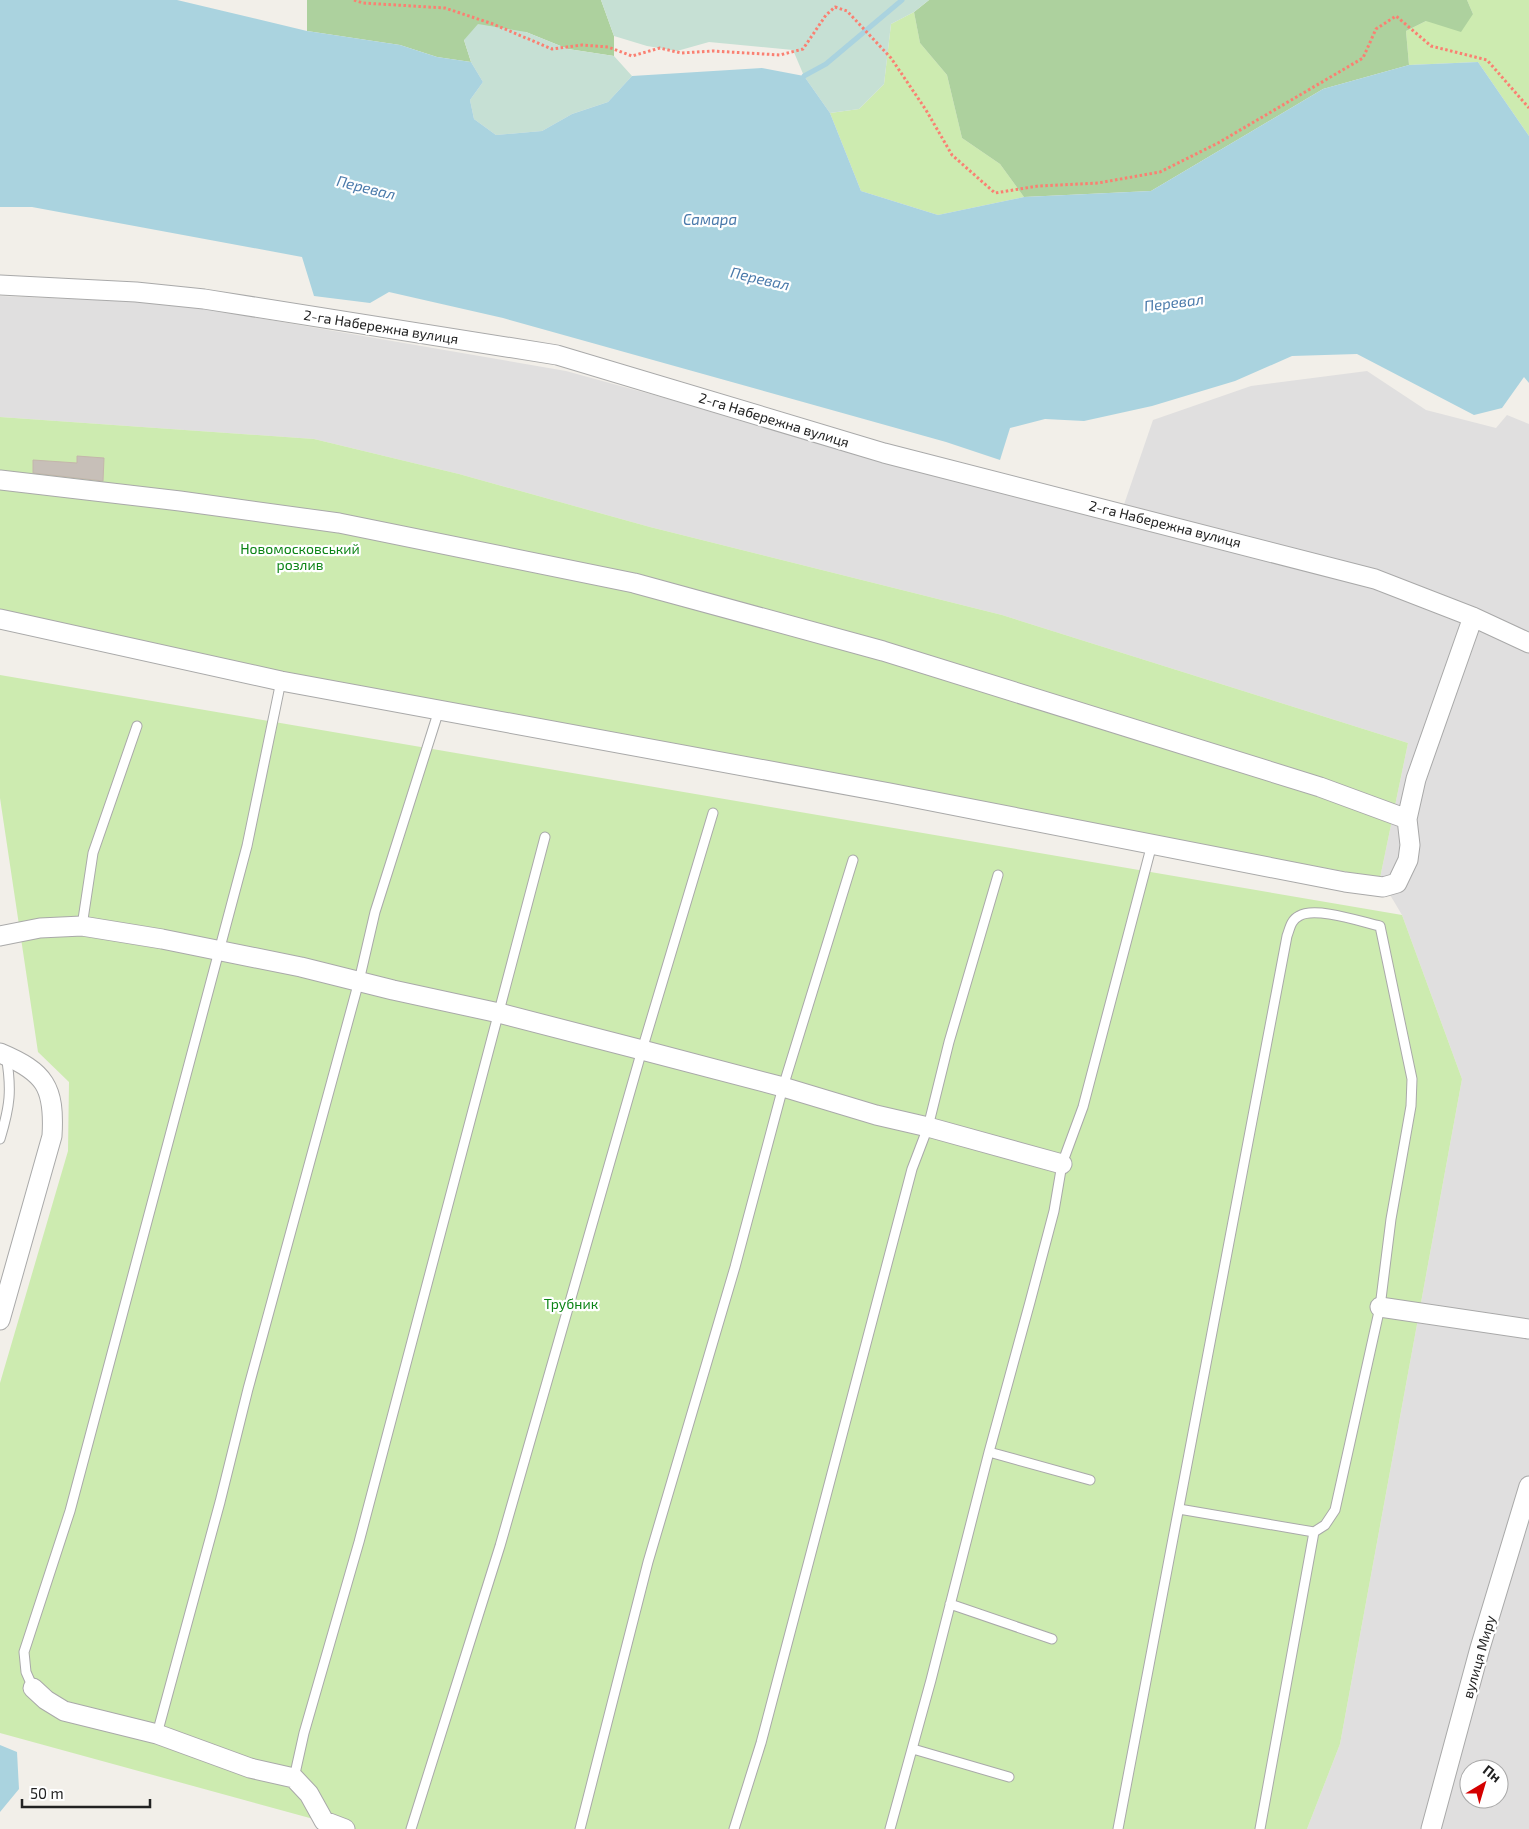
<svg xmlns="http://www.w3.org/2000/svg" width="1529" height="1829" font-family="'Exo 2',sans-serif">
<rect width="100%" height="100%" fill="#f2efe9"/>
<!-- residential -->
<path fill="#e0dfdf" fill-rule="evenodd" d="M0,296l172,7 394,68 552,151 35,-102 98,-34 116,-15 59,39 70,18 11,-13 22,9v1405h-222l33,-85 122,-665 -60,-164 -22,-37 28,-135 -406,-128 -352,-88 -191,-53 -145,-35 -314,-22zM1469,1769h30v30h-30z"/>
<!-- grass -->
<path fill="#cdebb0" d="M1467,0h62v136l-51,-74 -69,3 -3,-34 20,-10 47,-7z
M914,12l6,31 27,32 15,63 38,26 24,33 -86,18 -77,-24 -31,-78 29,-4 25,-25 7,-60z
M0,417l314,22 145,35 191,53 352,88 406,128 -28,135 -971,-179 -409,-82z
M0,675l1402,240 60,164 -122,665 -33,85h-957l-350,-96v-350l68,-232 1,-69 -31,-30 -38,-254z"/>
<!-- forest -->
<path fill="#add19e" d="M307,0h294l13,36v20l-46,-7 -42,-17 -62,8 7,22 -34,-5 -37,-12 -93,-14z
M929,0h538l6,14 -12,18 -35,-11 -20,10 3,34 -86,24 -172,102 -127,6 -24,-33 -38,-26 -15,-63 -27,-32 -6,-31z"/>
<!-- wetland -->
<path fill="#c6e0d4" d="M601,0h328l-15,12 -23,12 -7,60 -25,25 -29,4 -26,-37 -11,-26 -84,-8 -32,9 -30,-5 -33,-10z
M478,24l48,8 42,17 46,7 18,20 -24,26 -36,12 -30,17 -46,4 -22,-16 -4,-19 13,-18 -12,-20 -7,-22z"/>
<!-- water -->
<path fill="#aad3df" d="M0,0h177l130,31 93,14 37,12 34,5 12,20 -13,18 4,19 22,16 46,-4 30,-17 36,-12 24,-26 130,-8 42,8 26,37 31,78 77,24 86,-18 127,-6 172,-102 86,-24 69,-3 51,74v247l-5,-6 -22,31 -28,7 -117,-61 -65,2 -57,25 -83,25 -68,15 -39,-2 -35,9 -10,32 -54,-18 -443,-124 -114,-26 -19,11 -56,-7 -12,-39 -270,-50h-32z
M0,1745l17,7 2,37 -19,23z"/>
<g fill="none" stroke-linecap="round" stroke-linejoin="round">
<!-- stream -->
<path stroke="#aad3df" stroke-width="5" d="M802,80l2,-4 22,-12 76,-64"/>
</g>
<!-- building -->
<path fill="#c7bfb8" stroke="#c4b6ab" d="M77,456l27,2 -1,23 -70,-8v-13l44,3z"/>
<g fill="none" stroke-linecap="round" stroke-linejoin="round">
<defs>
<path id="lane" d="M82,926l11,-73 44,-127
M0,1139c10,-33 12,-49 6,-84
M989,1452l101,28
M1179,1509l135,23
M950,1604l102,35
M33,1688l-7,-16 -2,-20 46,-141 177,-665 34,-165
M157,1734l63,-232 28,-113 111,-408 16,-69 64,-202
M913,1749l96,28
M294,1778l10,-45 55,-191 186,-705
M411,1829l89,-283 142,-496 71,-237
M580,1829l68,-267 87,-295 48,-180 70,-227
M734,1829l27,-86 151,-574 16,-42 21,-85 49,-167
M890,1829l41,-149 58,-228 41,-150 24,-91 8,-47 21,-57 69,-263
M1118,1829l169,-893c3,-8 4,-16 12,-20 16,-10 63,6 81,10l32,153 -1,27 -20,113 -11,88 -45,203 -10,15 -11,7 -54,297"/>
<path id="street" d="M0,285l136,7 68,7 353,56 327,98 491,126 98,38 56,26
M0,480l180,21 159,22 295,60 249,68 437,136 87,32
M0,619l281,62 609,112 455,89 38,5 14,-4 11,-23 2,-15 -3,-26 9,-40 57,-162
M0,936l40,-8 42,-2 80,13 139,28 92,23 106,23 143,37 141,37 93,28 52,12 134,37
M0,1053c45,19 55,34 52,83l-52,184
M1380,1307l149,22
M33,1688l13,12 18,11 93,23 93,34 44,10 15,16 15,27 21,8
M1431,1829l49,-181 49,-162"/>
</defs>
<!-- lane casing -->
<use href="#lane" stroke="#a9a9a9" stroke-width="11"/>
<!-- street casing -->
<use href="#street" stroke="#a9a9a9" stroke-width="21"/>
<!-- path -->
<path stroke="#fa8072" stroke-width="3" stroke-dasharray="2.5 2.5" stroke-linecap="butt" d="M354,0l9,3 82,5 48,16 59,25 30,-4 26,2 24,9 28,-8 21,5 32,-2 67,4 23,-6 23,-34 9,-8 12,4 44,47 35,52 26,45 43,38 43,-7 60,-3 62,-11 58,-29 145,-85 13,-29 20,-13 35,30 56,14 42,48"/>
<!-- lane -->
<use href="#lane" stroke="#fff" stroke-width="9"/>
<!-- street -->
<use href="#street" stroke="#fff" stroke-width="19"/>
</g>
<g text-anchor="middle" stroke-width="4.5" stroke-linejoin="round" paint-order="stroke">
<!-- street labels -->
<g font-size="14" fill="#222" stroke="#fff">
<text transform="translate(381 327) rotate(9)" y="5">2-га Набережна вулиця</text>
<text transform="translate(774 420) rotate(17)" y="5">2-га Набережна вулиця</text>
<text transform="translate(1165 524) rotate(14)" y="5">2-га Набережна вулиця</text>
<text transform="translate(1479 1657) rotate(-74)" y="5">вулиця Миру</text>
</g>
<!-- park labels -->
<g font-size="14" fill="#0c8416" stroke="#fff">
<text x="300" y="554">Новомосковський<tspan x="300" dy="16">розлив</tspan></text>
<text x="571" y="1309">Трубник</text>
</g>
<!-- water labels -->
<g font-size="15" font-style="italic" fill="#4a7aab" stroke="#fff">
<text transform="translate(366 188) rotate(14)" y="5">Перевал</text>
<text x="710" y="225">Самара</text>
<text transform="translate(760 279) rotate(13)" y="5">Перевал</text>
<text transform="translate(1174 303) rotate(-7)" y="5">Перевал</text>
</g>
</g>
<!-- north arrow -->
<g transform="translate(1484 1784) rotate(38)"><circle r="24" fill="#ffffff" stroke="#a7a7a7"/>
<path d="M0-4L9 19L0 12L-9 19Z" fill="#d40000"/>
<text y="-8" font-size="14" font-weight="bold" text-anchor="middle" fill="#222222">Пн</text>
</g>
<!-- scale -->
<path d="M22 1799v8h128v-8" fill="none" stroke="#222222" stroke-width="2.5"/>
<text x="30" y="1799" font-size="15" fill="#222222" stroke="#ffffff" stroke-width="4" paint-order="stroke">50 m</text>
</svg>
